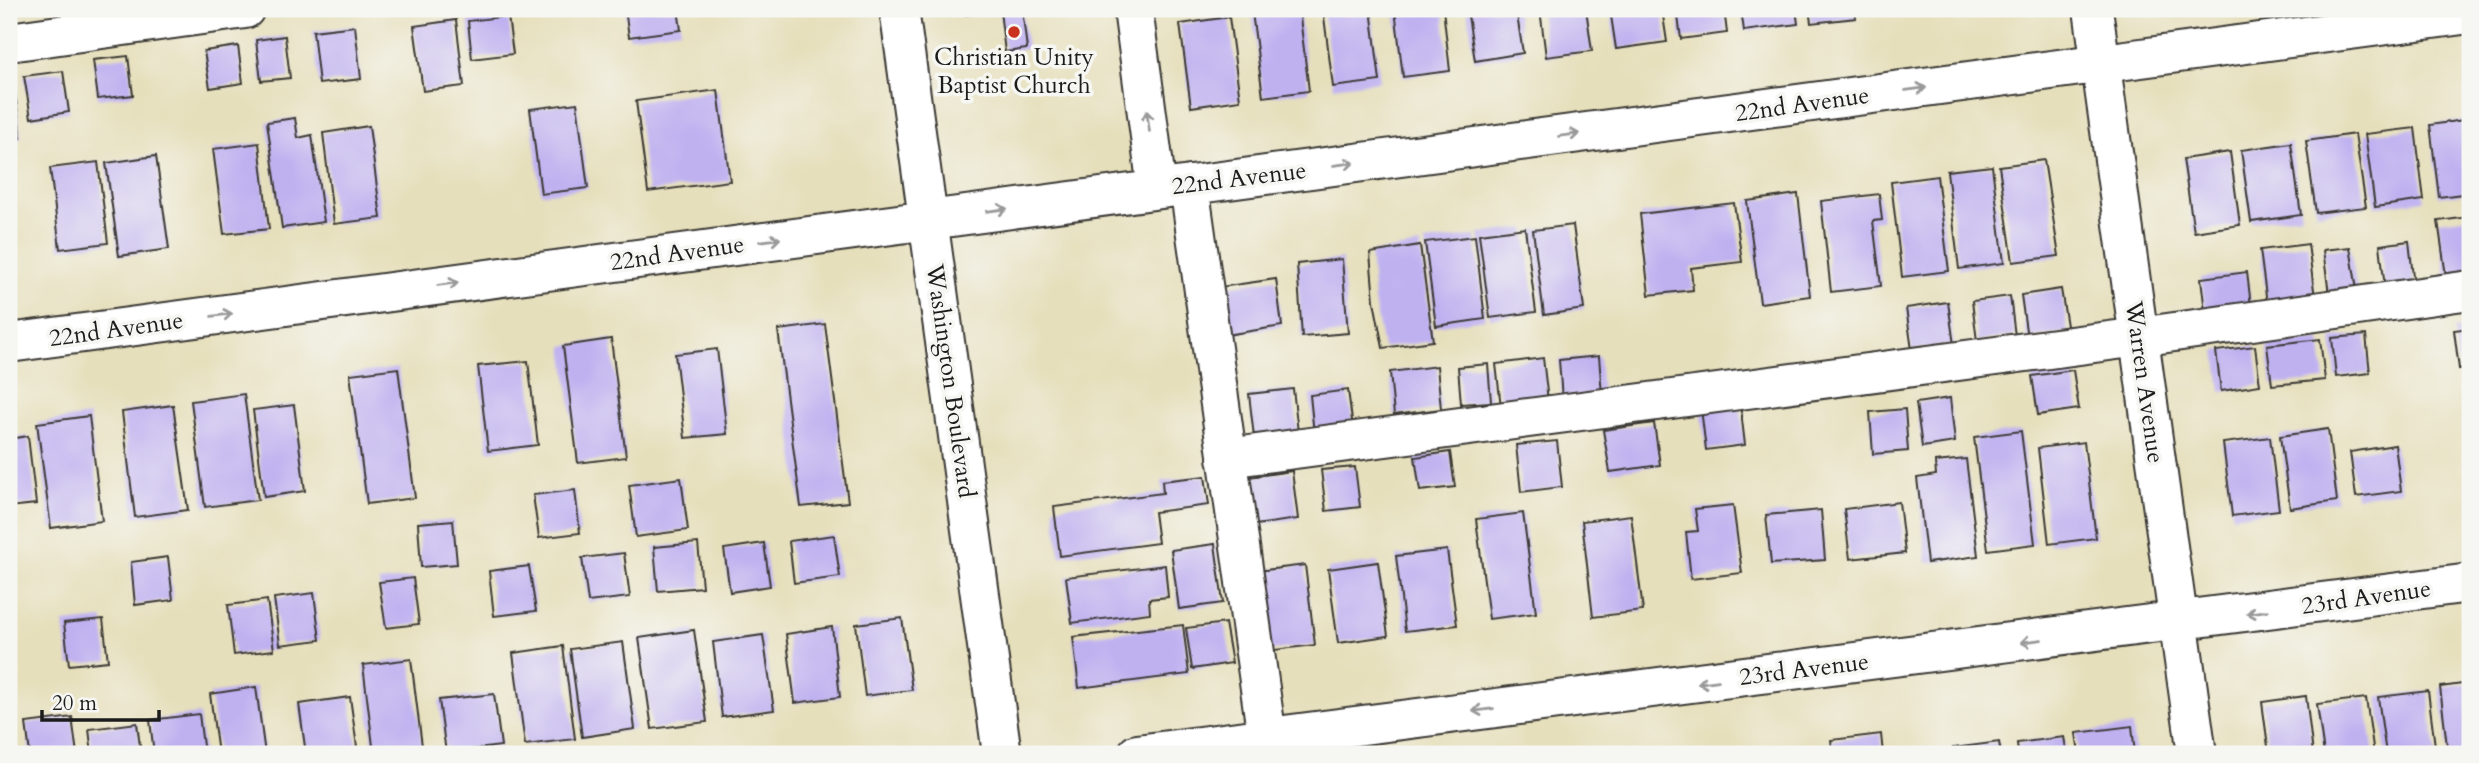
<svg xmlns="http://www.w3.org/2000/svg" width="2479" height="763" font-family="Cardo,serif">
<rect width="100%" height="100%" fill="#f6f6f2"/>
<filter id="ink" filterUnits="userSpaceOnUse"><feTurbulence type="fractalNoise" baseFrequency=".0143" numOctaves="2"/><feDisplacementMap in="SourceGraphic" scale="14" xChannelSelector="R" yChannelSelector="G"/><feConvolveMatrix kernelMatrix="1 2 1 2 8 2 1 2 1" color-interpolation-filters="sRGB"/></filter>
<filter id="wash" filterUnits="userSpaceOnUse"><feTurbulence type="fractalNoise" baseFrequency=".00686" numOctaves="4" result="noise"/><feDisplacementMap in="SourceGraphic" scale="28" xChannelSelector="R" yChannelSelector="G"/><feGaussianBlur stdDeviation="1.57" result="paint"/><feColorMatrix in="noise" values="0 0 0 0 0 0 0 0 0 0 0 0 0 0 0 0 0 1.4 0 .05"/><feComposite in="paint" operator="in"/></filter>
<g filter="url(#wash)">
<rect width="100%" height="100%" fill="#e6dfbb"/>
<g id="blocks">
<!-- building -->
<path fill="#bfb1f0" d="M625,9h53l3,21 -52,7z
M965,9h57l5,40 -22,3 -5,-41 -35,4z
M1280,9h19l10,82 -46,6 -11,-85z
M1323,9h48l9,72 -47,6z
M1395,9h48l7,62 -47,6z
M1467,9h49l7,44 -48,8z
M1540,9h46l6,42 -46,6z
M1610,9h52l5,33 -51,7z
M1677,9h47l3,24 -46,6z
M1741,9h55l2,15 -54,7z
M1809,9h46l1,9 -45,5z
M508,16l5,38 -41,5 -4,-38z
M1229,17l11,83 -49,7 -11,-83z
M456,20l8,66 -41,5 -9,-65z
M355,26l6,53 -42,5 -6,-53z
M285,36l5,42 -29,3 -5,-41z
M238,46l5,37 -33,5 -6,-37z
M128,56l5,39 -35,4 -5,-39z
M63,71l6,41 -38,6 -7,-42z
M9,77h4l8,61 -12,1z
M718,90l12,91 -82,11 -12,-91z
M577,103l11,85 -47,6 -11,-85z
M295,118l3,20 14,-3 12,87 -42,6 -15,-106z
M2470,119v74l-31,4 -9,-72z
M369,126l12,92 -47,6 -11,-91z
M2415,128l9,72 -49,7 -10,-73z
M2355,134l11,73 -50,6 -10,-72z
M259,143l10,86 -45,5 -11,-85z
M2291,143l10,72 -50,7 -10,-72z
M2230,152l10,73 -46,7 -11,-73z
M156,156l13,93 -50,7 -13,-93z
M2044,160l15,96 -46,6 -14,-96z
M98,162l10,81 -48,6 -10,-81z
M1992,166l12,97 -45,6 -12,-98z
M1937,176l12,95 -47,6 -11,-95z
M1798,194l12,102 -50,7 -13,-102z
M1879,194l3,26 -9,1 8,65 -50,6 -10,-91z
M1734,203l8,59 -51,6 2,22 -44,5 -9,-81z
M2470,217v56l-24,3 -8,-55z
M1573,225l11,84 -40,6 -11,-85z
M1525,228l11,84 -46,6 -11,-84z
M1475,236l10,83 -49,7 -11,-84z
M2409,241l5,44 -29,3 -5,-43z
M2308,244l7,54 -48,6 -7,-54z
M1420,245l13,96 -50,7 -9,-47 -4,-48z
M2350,247l7,43 -28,4 -6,-44z
M1342,259l6,74 -46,4 -5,-73z
M2247,272l4,34 -46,6 -4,-34z
M1276,279l6,47 -62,10 -7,-48z
M2061,289l7,43 -41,6 -6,-43z
M2010,296l5,40 -38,5 -5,-40z
M1948,302l6,43 -42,5 -6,-42z
M825,324l23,178 -47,5 -23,-177z
M2470,328v39l-11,2 -5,-39z
M2366,335l4,38 -34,4 -4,-39z
M611,339l15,118 -48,6 -15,-117z
M2320,339l5,41 -53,5 -5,-40z
M2255,346l5,39 -39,6 -5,-40z
M717,349l10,85 -42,4 -10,-84z
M1599,356l3,39 -40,4 -3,-39z
M1543,358l5,43 -47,6 -5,-43z
M528,361l10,84 -50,6 -10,-85z
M1488,364l3,38 -30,2 -3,-37z
M1437,366l4,43 -47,6 -4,-43z
M398,368l17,130 -48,6 -17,-130z
M2073,370l6,39 -41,6 -6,-39z
M1293,389l5,43 -44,5 -5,-43z
M1348,390l5,38 -39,6 -4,-39z
M244,394l14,106 -53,7 -14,-106z
M1950,398l5,44 -33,5 -6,-44z
M1740,403l5,42 -39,5 -5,-42z
M173,405l15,105 -53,7 -13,-105z
M294,405l11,86 -41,6 -11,-87z
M1905,409l3,42 -35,3 -3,-42z
M89,416l13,105 -51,7 -14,-105z
M1654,423l6,42 -50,7 -7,-42z
M2328,429l9,72 -47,7 -10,-72z
M2021,431l14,113 -47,6 -14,-113z
M28,436l8,68 -27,3v-68z
M2270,437l9,73 -47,6 -9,-73z
M1557,441l5,46 -41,5 -5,-47z
M2084,442l12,96 -47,6 -11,-96z
M2395,445l6,46 -45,6 -6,-45z
M1450,452l5,35 -35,4 -5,-34z
M1966,459l12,97 -51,7 -10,-85 19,-3 -1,-13z
M1355,467l5,40 -34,4 -5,-41z
M1292,471l6,48 -43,6 -6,-48z
M1205,476l4,29 -55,7 4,31 -98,13 -6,-49 109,-14 -1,-12z
M681,478l7,52 -52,7 -7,-52z
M575,490l5,43 -41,5 -6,-43z
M1899,502l6,51 -55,6 -6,-50z
M1733,505l9,68 -51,6 -5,-47 12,-1 -3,-22z
M1821,510l4,50 -54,4 -5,-49z
M1523,513l13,100 -47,6 -13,-100z
M1631,515l12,96 -50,6 -11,-96z
M453,520l4,44 -36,3 -3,-44z
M834,535l6,42 -46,6 -5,-42z
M698,543l4,44 -44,4 -4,-44z
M764,543l6,43 -40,6 -6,-43z
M1215,544l8,59 -44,6 -8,-59z
M1447,550l10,75 -52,6 -9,-75z
M624,553l6,44 -42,5 -6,-44z
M168,557l5,43 -38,5 -4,-43z
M1378,562l10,74 -50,7 -10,-74z
M1165,565l3,32 -19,2 1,14 -78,10 -6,-46z
M1305,565l10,80 -48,6 -10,-80z
M529,566l7,45 -42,5 -5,-45z
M413,578l6,46 -33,4 -7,-46z
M314,593l6,47 -40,5 -6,-47z
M267,600l7,50 -40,5 -6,-50z
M902,618l10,72 -47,6 -9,-72z
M103,619l5,42 -39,4 -5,-42z
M1225,623l7,40 -40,6 -6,-41z
M1183,625l6,49 -110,14 -6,-51z
M832,627l8,70 -45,6 -9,-69z
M694,630l13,92 -55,7 -13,-91z
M763,635l11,75 -52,7 -9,-75z
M623,642l12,87 -53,8 -12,-88z
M563,646l12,93 -50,6 -12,-92z
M411,659l12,95h-49l-11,-89z
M2470,683v71h-22l-8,-67z
M256,687l9,67h-47l-8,-60z
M2428,691l8,63h-50l-8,-57z
M494,694l7,52 -55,7 -7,-53z
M2306,696l7,58h-44l-7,-52z
M350,697l8,57h-52l-7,-50z
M2366,698l8,56h-50l-7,-50z
M199,714l5,40h-50l-4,-34z
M72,717l5,37h-47l-4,-31z
M137,723l4,31h-49l-3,-25z
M2132,726l3,28h-56l-3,-21z
M1881,734l2,20h-50l-2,-14z
M2064,737l3,17h-49l-1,-11z
M1999,742l2,12h-47l-1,-6z"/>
</g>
</g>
<g filter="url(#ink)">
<use href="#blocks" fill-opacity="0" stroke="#3a3934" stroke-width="2"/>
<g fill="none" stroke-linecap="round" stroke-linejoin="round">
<defs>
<path id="minor" d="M899,9l103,745
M1133,9l24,180
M2093,9l104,745
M9,42l236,-33
M1189,185l78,553
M9,343l2461,-329
M1227,458l912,-121 331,-47
M1137,754l1333,-171"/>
</defs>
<!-- minor casing -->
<use href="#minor" stroke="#3a3934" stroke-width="42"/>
<!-- minor -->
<use href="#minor" stroke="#fff" stroke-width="38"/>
</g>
<!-- one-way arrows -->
<defs><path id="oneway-shaft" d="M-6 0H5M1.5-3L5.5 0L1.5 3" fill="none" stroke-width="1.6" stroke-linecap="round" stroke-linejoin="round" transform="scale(1.75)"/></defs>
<g stroke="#999">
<use href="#oneway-shaft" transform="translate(1916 89) rotate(-8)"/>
<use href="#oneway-shaft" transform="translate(1148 121) rotate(-98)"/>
<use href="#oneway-shaft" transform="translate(1569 135) rotate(-8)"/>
<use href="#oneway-shaft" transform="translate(1344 164) rotate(-8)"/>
<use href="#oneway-shaft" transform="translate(997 210) rotate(-8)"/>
<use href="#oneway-shaft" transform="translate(770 240) rotate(-8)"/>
<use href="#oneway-shaft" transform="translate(448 284) rotate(-8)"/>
<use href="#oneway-shaft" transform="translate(222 315) rotate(-8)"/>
<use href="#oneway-shaft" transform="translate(2257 612) rotate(172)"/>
<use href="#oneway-shaft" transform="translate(2031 641) rotate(173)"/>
<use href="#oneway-shaft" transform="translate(1708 682) rotate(173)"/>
<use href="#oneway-shaft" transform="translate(1483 710) rotate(173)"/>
</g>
</g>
<!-- markers -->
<circle fill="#c8321e" stroke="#f6f6f2" stroke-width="2.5" cx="1014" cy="32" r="7"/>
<g text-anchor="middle" stroke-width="7" stroke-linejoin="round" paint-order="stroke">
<!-- poi labels -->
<g font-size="24" fill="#1c1c1c" stroke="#f6f6f2">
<text x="1014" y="65">Christian Unity<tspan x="1014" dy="28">Baptist Church</tspan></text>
</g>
<!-- street labels -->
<g font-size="24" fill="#1c1c1c" stroke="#f6f6f2">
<text transform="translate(1802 104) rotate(-8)" y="8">22nd Avenue</text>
<text transform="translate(1239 178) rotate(-7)" y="8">22nd Avenue</text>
<text transform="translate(677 253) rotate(-8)" y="8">22nd Avenue</text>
<text transform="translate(116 329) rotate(-8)" y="8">22nd Avenue</text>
<text transform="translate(951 381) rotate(82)" y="8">Washington Boulevard</text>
<text transform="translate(2145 382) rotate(82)" y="8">Warren Avenue</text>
<text transform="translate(2366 597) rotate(-8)" y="8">23rd Avenue</text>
<text transform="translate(1804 669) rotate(-7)" y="8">23rd Avenue</text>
</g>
</g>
<!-- margin -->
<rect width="2479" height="763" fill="none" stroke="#f6f6f2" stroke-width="35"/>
<!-- scale -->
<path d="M42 710v10h117v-10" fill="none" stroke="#1c1c1c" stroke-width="3.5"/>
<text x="52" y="710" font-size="21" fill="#1c1c1c" stroke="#f6f6f2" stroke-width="5" paint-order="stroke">20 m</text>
</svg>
